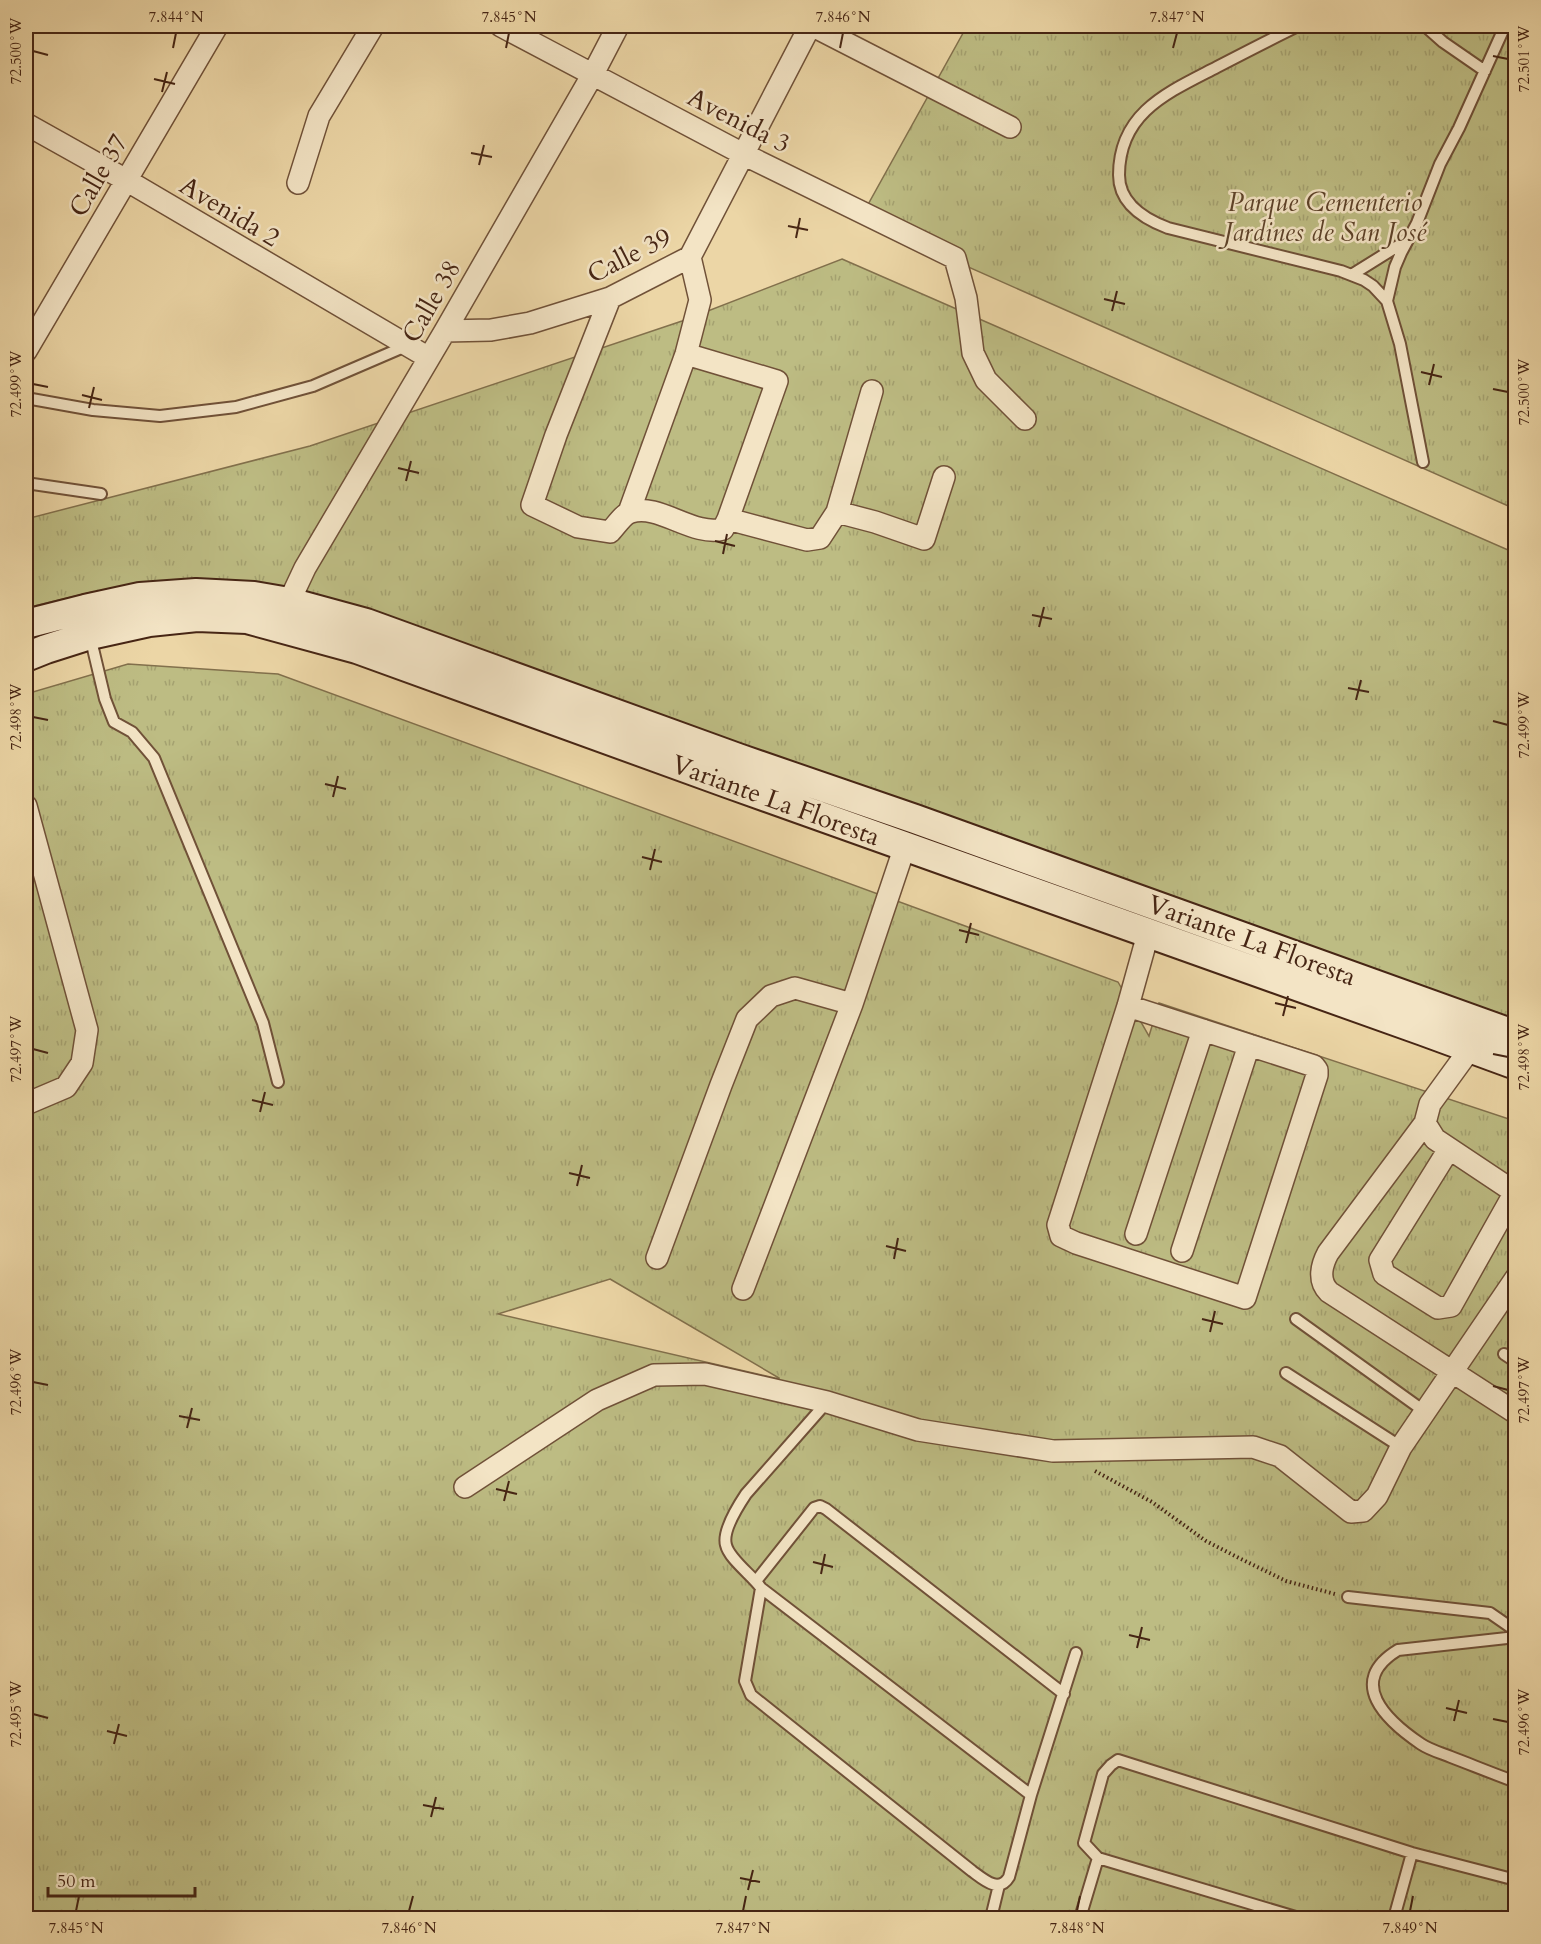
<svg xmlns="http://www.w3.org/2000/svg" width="1541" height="1944" font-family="Cardo,serif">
<defs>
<pattern id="grass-tufts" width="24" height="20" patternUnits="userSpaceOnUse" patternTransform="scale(1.5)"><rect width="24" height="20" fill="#bdbc83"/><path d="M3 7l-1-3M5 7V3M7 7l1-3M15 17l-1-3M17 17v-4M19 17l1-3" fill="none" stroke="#a4a170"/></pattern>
</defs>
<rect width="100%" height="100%" fill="#ecd6a6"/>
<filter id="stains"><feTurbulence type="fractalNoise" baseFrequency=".00333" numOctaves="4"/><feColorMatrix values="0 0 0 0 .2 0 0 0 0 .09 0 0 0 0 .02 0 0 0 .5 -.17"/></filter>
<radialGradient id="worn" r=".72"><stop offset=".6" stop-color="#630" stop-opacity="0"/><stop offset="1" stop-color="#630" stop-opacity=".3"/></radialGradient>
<!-- grass -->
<path fill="url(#grass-tufts)" stroke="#82704c" stroke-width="1.5" fill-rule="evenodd" d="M967,26h548v483l-655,-290z
M842,259l673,294v473l-1320,-439 -103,5 -66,16v-89l284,-73 372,-125z
M128,664l150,10 840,308 31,54 10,-33 356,118v797h-1489v-1224zM610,1279l169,99v1l-281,-65z"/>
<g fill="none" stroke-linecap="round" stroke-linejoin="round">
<defs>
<path id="lane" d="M1298,26c-27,13 -54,27 -81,41 -48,25 -98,45 -98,108 0,28 25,44 49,53l173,43 23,9 9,6 14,15 13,43 23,118
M1425,26l18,16 42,29
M1353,274l53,-33
M1387,301l8,-34 6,-14 16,-30 23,-59 19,-36 46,-102
M26,398l67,12 67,6 76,-9 77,-21 93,-40
M26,483l75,11
M90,636l15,63 9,23 18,10 22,26 109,265 15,59
M1296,1319l128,92
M1504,1354l12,8
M1286,1373l115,74
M827,1402l-81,92c-8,12 -24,37 -20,51 3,14 27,31 35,43l-16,93 6,14 221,176c11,8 27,23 37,6l22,-82 45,-142
M756,1581l58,-73 6,-2 6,3 238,185
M761,1588l270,207
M1348,1597l142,16 26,18
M1516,1637l-118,13c-53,32 -11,71 23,94 9,6 20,9 30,13 21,8 43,17 65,25
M1098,1858l-14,-15 19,-69 8,-9 7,-5 294,93 104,27
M991,1918l8,-33
M1080,1918l18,-60 201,60
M1394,1918l18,-65"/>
<path id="street" d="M501,26l244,129 210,103 11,40 7,55 13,27 39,39
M813,26l197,101
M26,124l100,56 303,178
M298,183l21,-67 54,-90
M610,298l-54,137 -24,70 46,22 32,5c6,-6 13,-18 21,-20 28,-9 62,25 92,17l5,-10 79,21 13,-2 17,-26 38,10 49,17 20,-62
M445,331l46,-1 39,-7 80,-25 80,-41 120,-231
M26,351l191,-325
M686,354l91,27 -49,138
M629,512l57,-158 14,-54 -10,-43
M837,512l35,-121
M289,602l16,-34 140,-237 148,-257 25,-48
M26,806l61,224 -5,33 -16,24 -40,17
M1128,1006l186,60 3,4v5l-72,223 -169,-55 -15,-7 -3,-11 70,-219 20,-72
M1470,1049l-40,55 -5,19 -97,130c-7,13 -10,28 1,39l187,121
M1425,1123l10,16 81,54
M1449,1149l-69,111 4,14 54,34 13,-2 64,-114
M1136,1234l67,-204
M1182,1251l67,-206
M657,1258l64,-173 26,-66 24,-23 24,-8 57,16
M743,1289l109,-285 53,-158
M465,1487l132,-87 57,-25 51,-1 122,28 91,28 135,21 200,-4 27,9 71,56 12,-1 14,-15 24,-49 115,-169"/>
<path id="secondary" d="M26,624l59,-15 55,-12 56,-4 58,3 35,6 77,21 372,135 177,61 601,216
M26,657l20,-8 44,-14 59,-13 48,-5 50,2 110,30 370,134 696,248 93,34"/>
</defs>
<!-- lane casing -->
<use href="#lane" stroke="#705138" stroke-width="14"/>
<!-- street casing -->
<use href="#street" stroke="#705138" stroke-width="24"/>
<!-- secondary casing -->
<use href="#secondary" stroke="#462514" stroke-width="32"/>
<!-- path -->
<path stroke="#462514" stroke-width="4" stroke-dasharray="1.5 3" stroke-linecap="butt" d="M1095,1471l57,31 54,39 33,17 47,23 49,13"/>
<!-- lane -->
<use href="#lane" stroke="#f3e4c5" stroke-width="10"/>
<!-- street -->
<use href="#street" stroke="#f3e4c5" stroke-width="21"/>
<!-- secondary -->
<use href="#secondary" stroke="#f3e4c5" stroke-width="28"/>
</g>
<!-- ticks -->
<path fill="none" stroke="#462514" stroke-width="2" d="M173,48l3,-15M506,48l3,-15M840,48l3,-15M1173,48l4,-15M33,51l15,4M1493,56l15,3M154,79l21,5M162,92l5,-20M471,153l21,4M479,165l5,-20M788,226l20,4M796,238l4,-20M1104,299l21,5M1112,311l5,-20M1421,372l21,5M33,384l15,3M1429,385l5,-21M1493,389l15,3M82,395l20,5M89,408l5,-21M398,468l21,5M406,481l5,-20M715,541l20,5M723,554l4,-20M1032,615l20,4M1039,627l5,-20M1348,688l21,4M1356,700l5,-20M33,717l15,3M1493,721l15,4M325,784l21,5M333,797l5,-21M642,857l20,5M650,870l5,-21M959,930l20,5M966,943l5,-20M1275,1003l21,5M1283,1016l5,-20M33,1049l15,4M1493,1054l15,3M252,1100l21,5M260,1112l5,-20M569,1173l21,5M577,1186l5,-21M886,1246l20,5M894,1259l4,-21M1202,1319l21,5M1210,1332l5,-21M33,1382l15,3M1493,1386l15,4M179,1416l21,4M187,1428l5,-20M496,1489l21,5M504,1501l5,-20M813,1562l20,5M821,1574l4,-20M1129,1635l21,5M1137,1648l5,-21M1446,1708l21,5M33,1714l15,4M1493,1719l15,3M1454,1721l5,-21M107,1731l20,5M114,1744l5,-20M423,1805l21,4M431,1817l5,-20M740,1878l20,4M748,1890l5,-20M76,1911l3,-15M409,1911l4,-15M743,1911l3,-15M1077,1911l3,-15M1410,1911l3,-15"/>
<g text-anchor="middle" stroke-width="5" stroke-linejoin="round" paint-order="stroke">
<!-- street labels -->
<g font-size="26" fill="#462514" stroke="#f3e4c5">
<text transform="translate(739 120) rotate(27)" y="9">Avenida 3</text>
<text transform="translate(98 175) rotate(-60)" y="9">Calle 37</text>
<text transform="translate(230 211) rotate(31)" y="9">Avenida 2</text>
<text transform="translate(629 255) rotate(-27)" y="9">Calle 39</text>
<text transform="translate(431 301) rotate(-60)" y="9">Calle 38</text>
<text transform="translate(776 800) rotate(20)" y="9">Variante La Floresta</text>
<text transform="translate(1252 940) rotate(20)" y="9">Variante La Floresta</text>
</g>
<!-- park labels -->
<g font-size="26" font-style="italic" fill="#5e432a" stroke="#f3e4c5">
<text x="1325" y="211">Parque Cementerio<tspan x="1325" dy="30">Jardines de San José</tspan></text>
</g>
</g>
<!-- margin -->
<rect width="1541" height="1944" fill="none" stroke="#ecd6a6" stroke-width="66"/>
<!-- scale -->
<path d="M48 1887v9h147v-9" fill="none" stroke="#462514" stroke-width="3"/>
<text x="57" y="1887" font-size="18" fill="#462514" stroke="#f3e4c5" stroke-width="4.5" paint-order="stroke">50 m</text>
<rect x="33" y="33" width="1475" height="1878" fill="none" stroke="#462514" stroke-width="2"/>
<g font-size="15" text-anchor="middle" fill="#462514">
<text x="176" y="22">7.844°N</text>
<text x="509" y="22">7.845°N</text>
<text x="843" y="22">7.846°N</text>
<text x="1177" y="22">7.847°N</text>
<text transform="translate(16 51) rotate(-90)" y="5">72.500°W</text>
<text transform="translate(1524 59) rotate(-90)" y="5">72.501°W</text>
<text transform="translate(16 384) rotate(-90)" y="5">72.499°W</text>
<text transform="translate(1524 392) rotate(-90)" y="5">72.500°W</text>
<text transform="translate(16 717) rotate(-90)" y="5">72.498°W</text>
<text transform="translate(1524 725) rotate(-90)" y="5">72.499°W</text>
<text transform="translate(16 1049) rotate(-90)" y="5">72.497°W</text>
<text transform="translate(1524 1057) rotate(-90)" y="5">72.498°W</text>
<text transform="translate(16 1382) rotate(-90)" y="5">72.496°W</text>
<text transform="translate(1524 1390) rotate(-90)" y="5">72.497°W</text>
<text transform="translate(16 1714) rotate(-90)" y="5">72.495°W</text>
<text transform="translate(1524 1722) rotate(-90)" y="5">72.496°W</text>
<text x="76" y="1933">7.845°N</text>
<text x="409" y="1933">7.846°N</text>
<text x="743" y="1933">7.847°N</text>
<text x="1077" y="1933">7.848°N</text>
<text x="1410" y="1933">7.849°N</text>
</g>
<rect width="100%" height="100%" filter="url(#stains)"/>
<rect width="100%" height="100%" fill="url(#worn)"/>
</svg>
